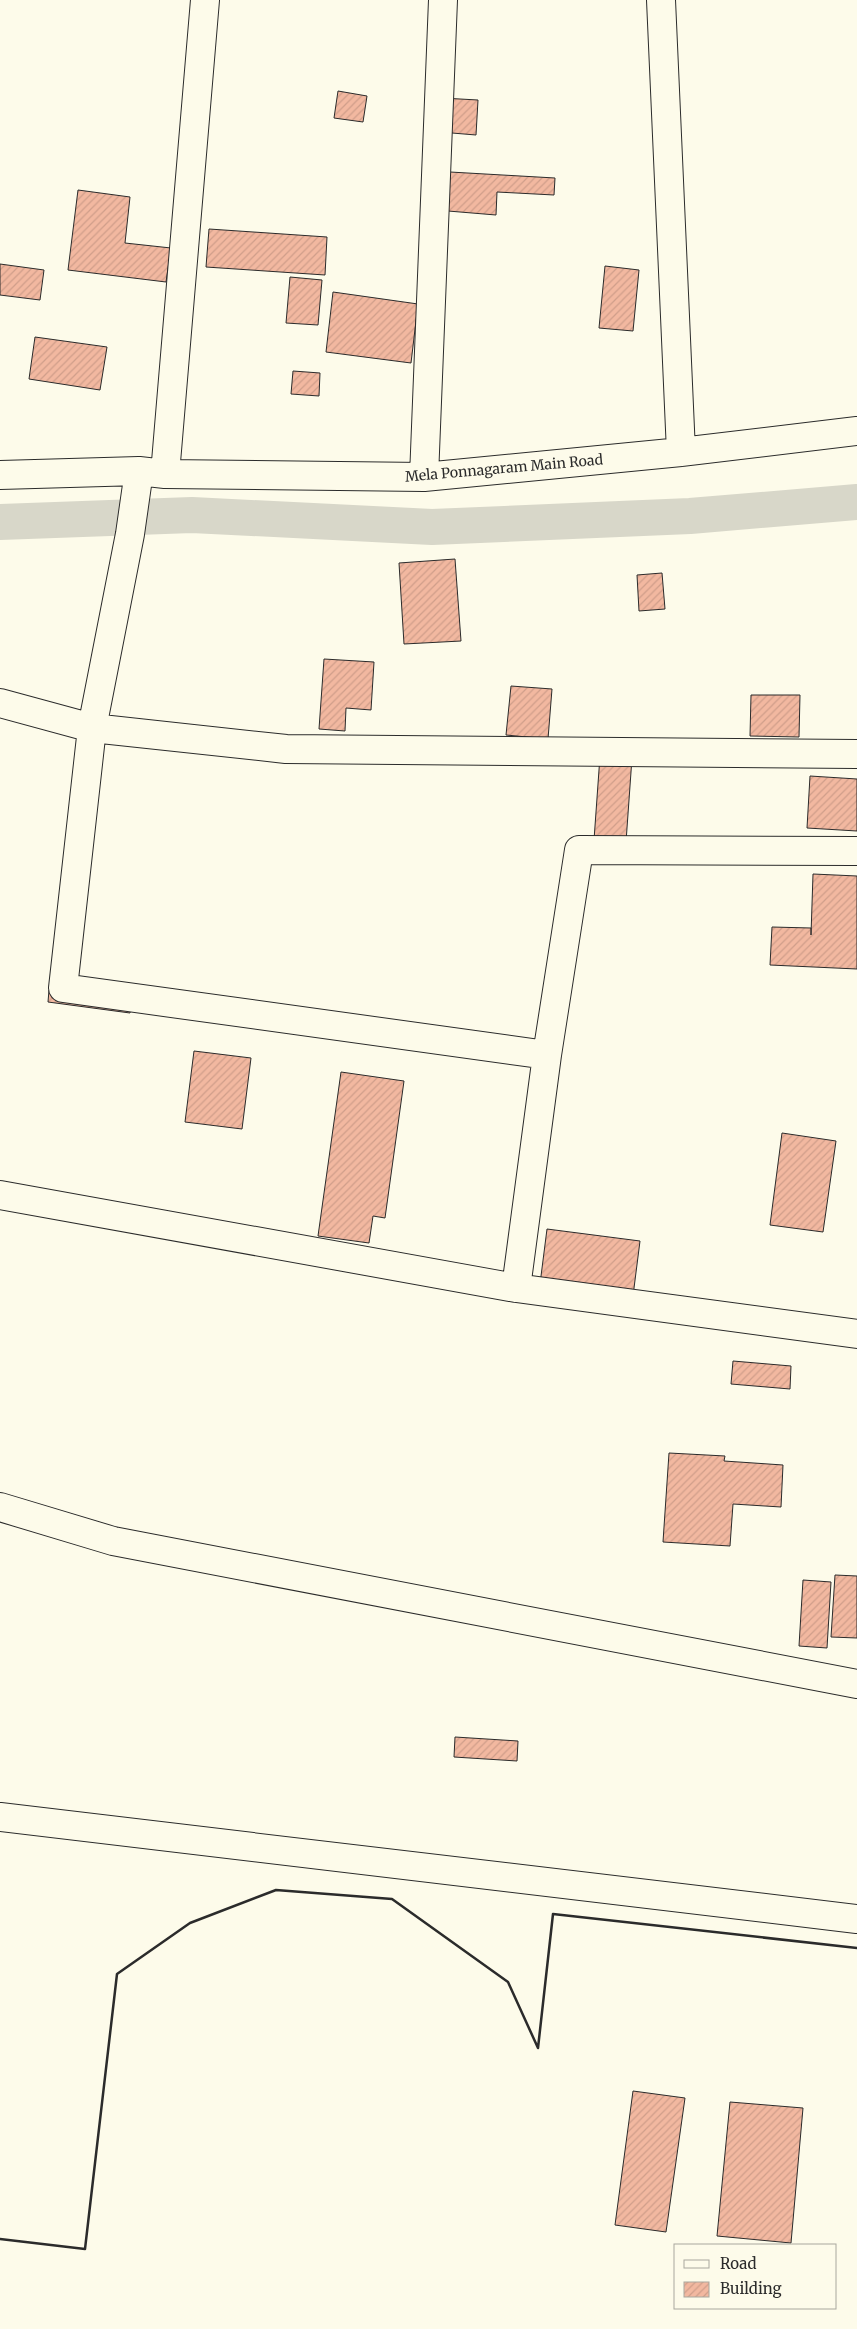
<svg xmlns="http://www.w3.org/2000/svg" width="857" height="2329" font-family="Merriweather,serif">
<defs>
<pattern id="building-hatch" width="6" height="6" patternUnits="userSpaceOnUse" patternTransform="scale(1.25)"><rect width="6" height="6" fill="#f2b8a0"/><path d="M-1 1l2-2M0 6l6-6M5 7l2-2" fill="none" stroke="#d09e8a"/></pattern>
</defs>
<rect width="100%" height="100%" fill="#fdfbea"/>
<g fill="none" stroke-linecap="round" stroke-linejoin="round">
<!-- canal -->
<path stroke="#d8d7c9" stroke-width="36" d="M0,522l192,-7 240,12 258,-11 167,-14"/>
</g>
<!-- building -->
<path fill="url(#building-hatch)" stroke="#2b2b2b" d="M338,91l29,5 -4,26 -29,-4z
M442,98l36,2 -2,35 -36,-3z
M450,172l105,6 -1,17 -57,-3 -1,23 -48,-4z
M78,190l52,7 -5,46 46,5 -5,34 -98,-12z
M209,229l118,8 -2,38 -119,-8z
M0,264l44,6 -4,30 -40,-5z
M605,266l34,4 -6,61 -34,-3z
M290,277l32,3 -4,45 -32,-2z
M333,292l85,12 -7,59 -85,-11z
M35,337l72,10 -7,43 -71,-11z
M293,371l27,2 -1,23 -28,-2z
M455,559l6,82 -57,3 -5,-81z
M662,573l3,36 -26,2 -2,-36z
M324,659l50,3 -3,48 -25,-2 -1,23 -26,-2z
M511,686l41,3 -4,50 -42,-4z
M751,695h49l-1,42 -49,-1z
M600,756l32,2 -6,84 -32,-2z
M810,776l47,3v52l-50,-3z
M813,874l44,2v93l-87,-4 2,-38 39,1v7z
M49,990l83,11 -2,12 -82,-11z
M194,1051l57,7 -9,71 -57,-7z
M341,1072l63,9 -19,137 -12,-2 -4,27 -51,-7z
M782,1133l54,8 -13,91 -53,-7z
M547,1229l93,12 -7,55 -93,-12z
M733,1361l58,5 -1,23 -59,-5z
M669,1453l56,3 -1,5 59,4 -2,42 -48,-3 -3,42 -67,-4z
M835,1575l22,1v62l-26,-1z
M803,1580l28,2 -4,66 -28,-2z
M455,1737l63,4 -1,20 -63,-4z
M633,2091l52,7 -19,134 -51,-7z
M730,2102l73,6 -12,135 -74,-7z"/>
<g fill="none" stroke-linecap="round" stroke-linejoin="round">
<defs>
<path id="minor" d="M661,0l20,452
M139,471l-9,63 -38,194 -29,260 484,67
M165,474l40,-474
M0,475l139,-4 26,3 259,3 257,-25 176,-21
M424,477l19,-477
M0,703l92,25 194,21 571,5
M0,1195l516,93 341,46
M516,1288l31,-233 32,-205 278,1
M0,1507l113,34 744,143
M0,1817l857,102"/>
</defs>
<!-- minor casing -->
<use href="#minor" stroke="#2b2b2b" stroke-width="30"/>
<!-- minor -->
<use href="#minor" stroke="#fdfbea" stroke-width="28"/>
<!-- wall -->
<path stroke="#2b2b2b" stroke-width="2.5" d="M0,2239l85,10 32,-275 73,-51 86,-33 116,9 116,83 30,66 15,-134 304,34"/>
</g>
<g text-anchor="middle" stroke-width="4" stroke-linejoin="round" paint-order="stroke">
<!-- street labels -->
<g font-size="14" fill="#2b2b2b" stroke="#fdfbea">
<text transform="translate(504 468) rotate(-5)" y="5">Mela Ponnagaram Main Road</text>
</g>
</g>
<!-- legend -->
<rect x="674" y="2244" width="162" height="65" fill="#fdfbea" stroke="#a9a89e"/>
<rect x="684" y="2260" width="25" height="8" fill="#fdfbea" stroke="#a9a89e"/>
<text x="720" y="2269" font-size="15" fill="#2b2b2b">Road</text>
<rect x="684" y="2282" width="25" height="15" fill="url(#building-hatch)" stroke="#a9a89e"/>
<text x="720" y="2294" font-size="15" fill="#2b2b2b">Building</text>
</svg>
